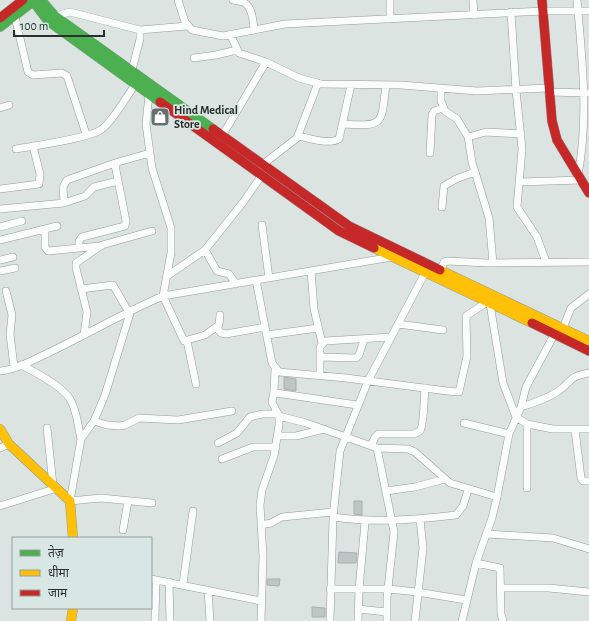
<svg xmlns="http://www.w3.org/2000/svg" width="589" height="621" font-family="'Alegreya Sans','Noto Sans Devanagari',sans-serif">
<rect width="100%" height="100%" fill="#dce4e2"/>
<!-- building -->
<path fill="#bfc5c4" stroke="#a8afad" d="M284,377l12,2v12l-12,-2z
M354,501h8v14l-8,-1z
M339,552l18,1 -1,10h-18z
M267,579h13l-1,7 -12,-1z
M312,607l13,1v9h-13z"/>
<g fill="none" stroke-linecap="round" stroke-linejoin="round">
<defs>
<path id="street" d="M178,0l7,22 7,8 31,6 62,-12 258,-13h46
M233,0c3,1 7,1 10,2 9,4 10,18 11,27
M390,0v19
M473,0l1,15
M577,0c5,58 12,117 1,175
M511,12l5,78 6,59 -5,58 20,30 9,25
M55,16l15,-4 70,18 47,-4
M15,17l13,55 5,3 29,-2 5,3 19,58
M230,34l9,19 27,9 33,16 22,6 80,1 76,6 71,-3
M194,58l22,-3 21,-5
M131,74l9,-35v-9
M441,89v12l4,10 12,8 11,18 4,25 17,56 4,45
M549,92l40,1
M149,94l-3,30 6,44 19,60v25l-8,43 21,45 21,-6 14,-10 1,-10
M0,108l9,-3
M343,124c42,3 38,0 43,-39
M222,136l44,-74
M298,136c12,2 30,9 41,3l12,-54
M468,137l18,-5 35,2
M16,149c17,-3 75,-11 86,-20 12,-9 24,-32 33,-44
M430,153l2,-38 2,-4 9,-3
M262,165l35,-27 21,-55
M520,182l61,-2
M0,189l39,-5 1,-10 -7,-28
M64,203l-1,-16 4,-7 48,-17
M442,207l2,-21 12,-7 19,-7
M0,209l64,-6 21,-7 9,-9 24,-6
M262,225l7,53
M0,227l22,-6
M45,229v18l3,4 52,-5
M0,240l57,-14
M79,248v-7l3,-4 43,-11 1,-5 -11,-56 3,-3 32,-9
M205,250l12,21 12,3 7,10
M0,260l13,-3
M0,271l15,-3
M311,271l3,38 8,34
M440,273l4,-11 4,-1 39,2 102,-1
M167,276l38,-26 39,-49 18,-26
M256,280l16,83 7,9 67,6 101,13 12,1 8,-36 -1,-40 21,-14
M81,289l32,-4 15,26
M6,291l6,24 -2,19 4,33
M490,304l13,79 13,34 11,7 26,5h36
M131,310l-26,85 -11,26 -13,18 -11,62 31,-3 51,5
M398,324l45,6
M216,327l5,6 5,1 39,-7
M563,328l8,-20 18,-14
M84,335l3,-23 -11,-44v-5l26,-18 50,-14
M267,335l51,-7
M187,341l9,43
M320,357l36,1 3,-3 5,-15
M21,365c14,7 41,21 49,34 7,11 8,28 11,40
M275,369l-1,22 2,2 81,12
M0,371c16,-1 32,-11 46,-17 40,-19 77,-41 117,-58l229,-39
M320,375v-28l5,-6 66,-4
M521,407c13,-4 25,-8 36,-15 16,-10 9,-15 32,-19
M279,416l27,7 71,25 31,1 7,3 35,31 47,14 -5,21 -16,45 -14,58
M94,421l13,4 13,1 5,-1 14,-7 39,2 54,-9
M464,423l45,11
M527,424v64
M47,428l6,57
M575,430l6,48 2,3h6
M277,436h19l28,-7
M218,443l19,-10 13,-16 12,-3h15
M371,446l4,-9 3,-3h36l6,-3c4,-5 4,-34 5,-43
M0,448l9,-4
M377,448l17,84 -7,66v23
M222,459l31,-12h23
M386,491l29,-4 30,-8
M497,497l12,-63 12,-27 5,-20 28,-52
M0,506l57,-18
M333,517c43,6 79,3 123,-2l7,-9 5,-16
M261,525l10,-2 11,-6 51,-5
M123,530l5,-29
M487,534l66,4 36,11
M476,563l24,5 1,46 2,7
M151,579l110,22
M169,582l1,39
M183,584l10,-73
M501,588h48l40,4
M330,589h59l28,3 49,8
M208,590l2,31
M358,609l29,3
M155,620l1,-40
M261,621l2,-65 -3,-51 2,-15 12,-34 5,-31v-9l-7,-14 2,-11
M330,621l3,-104 7,-66 28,-70 57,-108
M358,621l1,-32 6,-67
M415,621l8,-73 -3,-29"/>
<path id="fast" d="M32,0l16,21 112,81
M41,0l14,16 158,113
M0,27l35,-27"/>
<path id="slow" d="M374,248l158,75
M440,270l149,71
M0,429l9,15 61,57 3,37
M71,621l2,-13"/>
<path id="jam" d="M542,0l10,121 5,19 32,53
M0,18l23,-18
M160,102l179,129 35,17
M213,129l136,97 91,44
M532,323l57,28"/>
</defs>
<!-- street casing -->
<use href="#street" stroke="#959b99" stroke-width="8"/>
<!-- fast casing -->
<use href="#fast" stroke="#959b99" stroke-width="10"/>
<!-- slow casing -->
<use href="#slow" stroke="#959b99" stroke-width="10"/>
<!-- jam casing -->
<use href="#jam" stroke="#959b99" stroke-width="10"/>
<!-- street -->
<use href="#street" stroke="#fafbfb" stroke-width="7"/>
<!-- fast -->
<use href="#fast" stroke="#4caf50" stroke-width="9"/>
<!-- slow -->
<use href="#slow" stroke="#ffc107" stroke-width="9"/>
<!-- jam -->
<use href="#jam" stroke="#c62828" stroke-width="9"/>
</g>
<!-- icons -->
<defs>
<symbol id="shop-square" viewBox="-11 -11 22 22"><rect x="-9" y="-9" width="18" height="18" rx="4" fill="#696f6e" stroke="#d8e7e3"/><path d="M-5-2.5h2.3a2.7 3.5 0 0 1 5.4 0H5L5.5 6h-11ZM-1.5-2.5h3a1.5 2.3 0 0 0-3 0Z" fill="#fff"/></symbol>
</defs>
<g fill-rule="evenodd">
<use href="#shop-square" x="149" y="106" width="22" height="22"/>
</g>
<g text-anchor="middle" stroke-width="3.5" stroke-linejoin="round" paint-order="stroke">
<!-- poi labels -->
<g font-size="12" font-weight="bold" fill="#2b302f" stroke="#d8e7e3" text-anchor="start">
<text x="174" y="114">Hind Medical<tspan x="174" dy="14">Store</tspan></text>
</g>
</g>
<!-- legend -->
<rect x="12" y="537" width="140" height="72" fill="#d8e7e3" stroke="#939e9b"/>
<rect x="20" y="550" width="20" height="6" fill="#4caf50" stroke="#939e9b"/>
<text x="48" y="557" font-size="12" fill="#2b302f">तेज़</text>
<rect x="20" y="570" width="20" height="6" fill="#ffc107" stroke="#939e9b"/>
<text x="48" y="577" font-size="12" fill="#2b302f">धीमा</text>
<rect x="20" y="590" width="20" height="6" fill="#c62828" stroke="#939e9b"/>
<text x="48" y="597" font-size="12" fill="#2b302f">जाम</text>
<!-- scale -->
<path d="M14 30v6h90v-6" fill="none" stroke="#2b302f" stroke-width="2"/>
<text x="20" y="30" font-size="12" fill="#2b302f" stroke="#d8e7e3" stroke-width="3" paint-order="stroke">100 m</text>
</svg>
